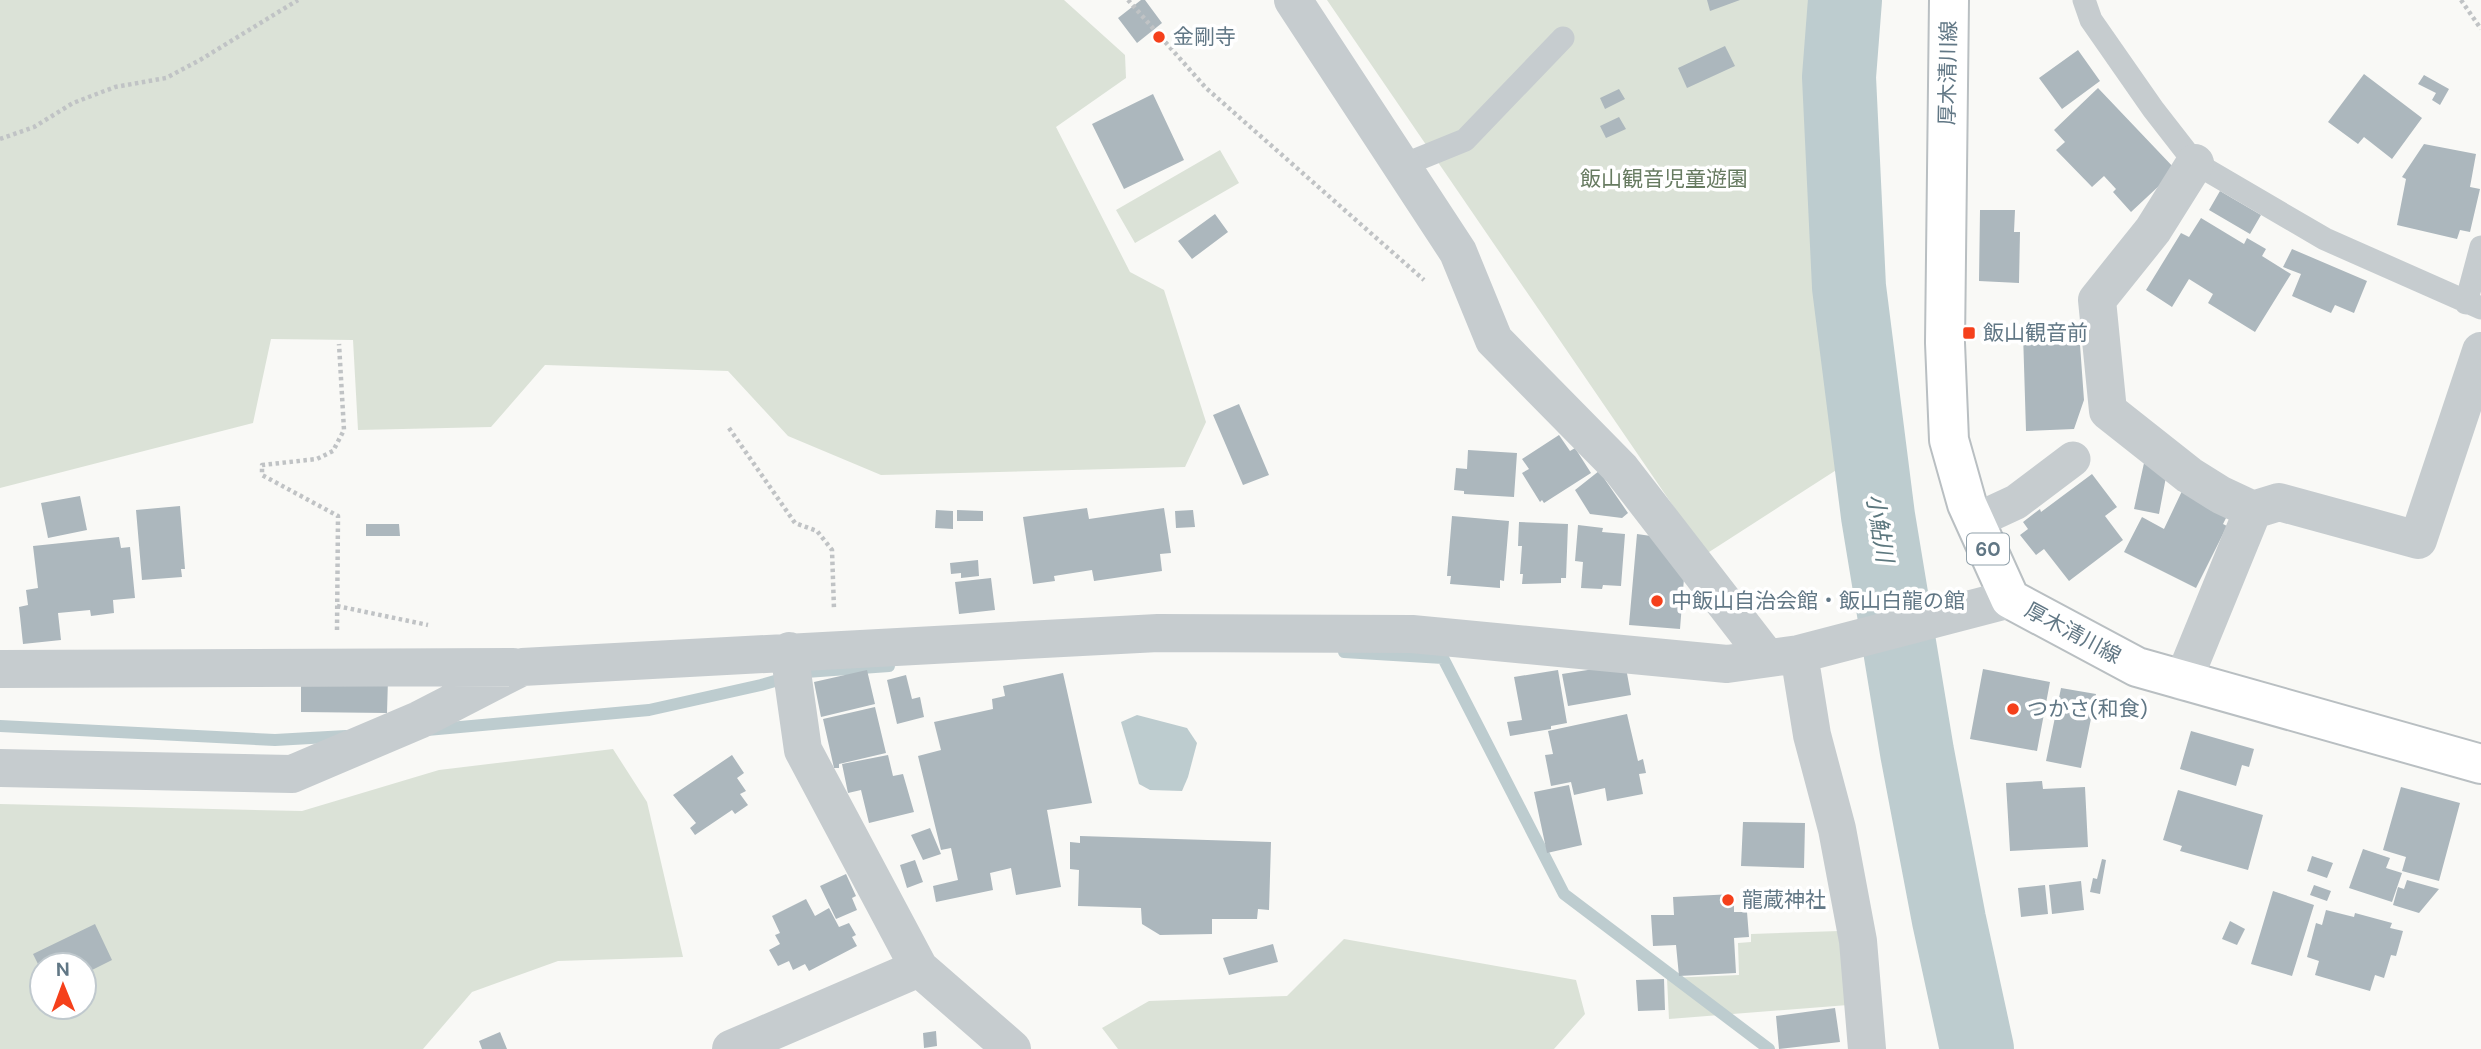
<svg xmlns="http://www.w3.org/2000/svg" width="2481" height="1049" font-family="'DM Sans','Noto Sans JP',sans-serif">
<rect width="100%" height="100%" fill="#f9f9f6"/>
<!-- green -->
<path fill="#dbe2d7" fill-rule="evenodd" d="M0,0h1064l61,55 1,23 -70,49 74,145 34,18 42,132 -21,45 -304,8 -93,-39 -60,-65 -183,-6 -54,62 -133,3 -5,-90 -82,-1 -18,84 -253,65z
M1327,0h506l22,458 -149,96z
M1220,150l19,33 -104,60 -19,-33z
M613,749l34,53 36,155 -125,4 -86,31 -49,57h-423v-245l302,7 137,-41zM42,965h42v42h-42z
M1839,931l9,74 -179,14 -2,-41 72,-3 -1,-32 13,-1v-8z
M1344,939l232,41 9,34 -31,35h-436l-16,-21 47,-27 138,-5z"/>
<!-- water -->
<path fill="#bdcccf" d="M1137,715l50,13 10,15 -9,34 -6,14 -32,-1 -11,-6 -18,-62z"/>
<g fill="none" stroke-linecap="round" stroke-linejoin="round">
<!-- stream -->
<path stroke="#bdcccf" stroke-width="12" d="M1344,652l99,6 121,236 205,155
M0,726l275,14 71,-4
M427,730l222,-20 112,-25 45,-13 83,-6"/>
<!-- river -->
<path stroke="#bdcccf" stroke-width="74" d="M1845,0l-6,77 10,210 29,229 39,236 32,168 28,129"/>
</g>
<!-- building -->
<path fill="#acb7bd" d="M1141,0h4l17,23 -25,20 -19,-25z
M1707,0h33l-30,11z
M1725,46l10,20 -48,22 -9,-20z
M2078,50l22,31 -38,28 -23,-31z
M2364,74l58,44 -30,41 -28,-22 -6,7 -30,-22z
M2424,75l25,14 -9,16 -8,-5 4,-7 -18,-9z
M2098,88l78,82 -45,42 -18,-20 3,-3 -12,-13 -12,11 -36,-37 9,-8 -11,-12z
M1619,89l6,10 -20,10 -5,-11z
M1153,94l31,66 -60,29 -32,-65z
M1619,117l7,12 -20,9 -6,-12z
M2424,144l52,10 -6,33 10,2 -10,43 -10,-2 -3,9 -60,-14 9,-46 -4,-2z
M2220,191l41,24 -11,19 -41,-24z
M1980,210h35l-1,22h6l-1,51 -40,-2z
M1215,214l13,18 -36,27 -14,-18z
M2201,218l43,26 3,-6 19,11 -4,7 29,18 -36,58 -47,-29 5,-9 -24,-15 -17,28 -26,-17 35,-57 8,4z
M2292,249l75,32 -13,32 -19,-8 -4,8 -39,-17 9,-22 -18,-7z
M2079,331l5,69 -10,29 -48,2 -3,-98z
M1239,404l30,71 -26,10 -30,-70z
M1559,435l11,16 5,-3 16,25 -47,30 -2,-3 -2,2 -18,-29 7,-4 -7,-10z
M1468,450l49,3 -3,44 -50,-3v-3l-10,-1 2,-22 11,1z
M2144,463l22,14 -7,37 -25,-5z
M1599,471l29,42 -6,5 -32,-4 -15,-24z
M2092,474l25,33 -12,9 18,24 -54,41 -25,-32 -8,6 -16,-20 8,-6 -5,-7 17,-13 1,3z
M2182,491l46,23 -5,10 4,2 -31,62 -72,-36 18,-35 22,12z
M80,496l7,34 -39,8 -7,-35z
M180,506l5,63h-4l1,8 -40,3 -6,-70z
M1087,508l2,11 75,-11 7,45 -11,1 2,17 -68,10 -2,-11 -38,6 1,5 -22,3 -10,-67z
M936,510l17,1v18l-18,-1z
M957,510l26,1v10h-26z
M1193,510l2,17 -19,1 -1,-17z
M1452,516l57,5 -5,60 -4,-1v8l-50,-4 1,-8h-4z
M1519,522l49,2 -2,54h-5v5l-39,1 1,-10h-3l2,-28h-4z
M366,524h33l1,12h-34z
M1578,525l25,3 -1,4 23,2 -4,52 -18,-1 -1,4 -21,-1 2,-26 -8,-1z
M1637,534l14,2 33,42 -4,51 -51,-4z
M119,537l2,11 9,-1 5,51 -22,2 1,13 -23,3 -1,-6 -32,3 3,27 -38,4 -4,-37 9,-2 -2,-15 12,-2 -5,-42z
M978,560l1,16 -18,2v-5l-10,1 -1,-11z
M991,578l4,32 -36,4 -4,-32z
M1607,667l19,1 5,27 -63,11 -6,-32z
M1983,669l67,13 -13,69 -67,-12z
M867,670l8,34 -54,13 -7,-35z
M1558,670l9,53 -16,3v3l-41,7 -3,-14 15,-2 -8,-43z
M1063,673l29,130 -45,7 14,77 -45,8 -5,-27 -21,5 3,17 -57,12 -3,-16 25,-6 -7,-32 -10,2 -23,-94 23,-6 -7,-28 59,-13 -1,-10 13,-3 -2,-10z
M906,675l6,24 8,-2 4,20 -27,7 -10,-44z
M301,678l87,1 -1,34 -86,-1z
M2061,688l35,6 -15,74 -35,-7z
M875,707l11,46 -47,11v4h-5l-11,-49z
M1627,714l11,47 5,-2 3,14 -7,1 4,20 -36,7 -2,-13 -31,7 -3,-13 -20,4 -6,-31 8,-1 -5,-23z
M2191,731l63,18 -5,18 -7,-2 -6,21 -56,-17z
M732,755l12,18 -7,5 9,13 -6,3 8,11 -13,9 -3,-4 -37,25 -5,-7 6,-5 -23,-28z
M888,755l5,21 10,-2 11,38 -45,11 -8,-33 -13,3 -6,-29z
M2042,781l1,8 42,-2 3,60 -78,4 -4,-68z
M1569,785l13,60 -35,8 -13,-61z
M2401,787l59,16 -21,78 -37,-10 4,-14 -23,-7z
M2178,790l85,25 -15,55 -68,-19 2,-5 -19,-6z
M1743,822l62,1 -1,45 -63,-2z
M930,828l11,26 -18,6 -12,-25z
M1080,836l191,6 -2,68 -11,-1 -1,10h-45v15l-52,1 -18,-11 -1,-16 -63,-2 1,-36 -9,-1v-27l10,1z
M2363,849l27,9 -4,10 16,5 -10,29 -43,-14z
M2312,856l21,7 -6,15 -20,-7z
M2102,859l4,1 -6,34 -10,-2 3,-14 4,1z
M915,860l8,22 -16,6 -7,-23z
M846,874l10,22 -4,2 5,12 -21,9 -16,-33z
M2407,880l32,9 -20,24 -26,-8 5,-18 6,2z
M2081,881l3,29 -32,4 -3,-29z
M2045,885l3,29 -27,3 -3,-29z
M2314,885l17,6 -4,10 -17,-6z
M2273,891l41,14 -22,71 -41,-12z
M1734,894v18h13l2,25 -15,1 2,35 -57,3 -3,-31 -23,1 -2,-31h23l-1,-18z
M806,899l9,17 14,-8 10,19 10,-4 7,12 -4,2 5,9 -48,25 -4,-7 -12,6 -4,-9 -11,5 -9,-16 11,-6 -5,-9 5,-2 -8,-17z
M2326,910l28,7 1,-4 37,10 -2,5 13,3 -7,25 -5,-1 -7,23 -9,-3 -5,16 -55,-16 4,-14 -12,-4 9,-34 6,2z
M2230,921l15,8 -8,16 -15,-6z
M95,924l17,36 -28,14v-9h-42v7l-9,-18z
M1273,944l5,18 -49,13 -6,-17z
M1664,979l1,31 -27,1 -2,-31z
M1835,1008l5,34 -61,7 -3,-33z
M936,1031l1,15 -13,2 -1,-15z
M500,1032l7,17h-25l-3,-8z"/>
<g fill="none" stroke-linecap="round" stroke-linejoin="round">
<defs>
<path id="primary" d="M1949,0l-4,343 4,97 18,64 43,95 127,68 344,97"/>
</defs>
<!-- primary casing -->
<use href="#primary" stroke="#b9bfc2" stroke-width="42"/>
<!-- path -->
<path stroke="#c0c3c5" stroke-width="4.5" stroke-dasharray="3.5 3.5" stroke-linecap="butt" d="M1128,0l78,88 218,192
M2461,0l20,29
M0,139l34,-12 39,-24 42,-16 51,-9 34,-18 98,-60
M729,428l66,95 22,8 15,19 2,59
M337,606l91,19
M337,630l1,-114 -76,-41v-10l55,-6 16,-8 11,-21 -5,-86"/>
<!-- service -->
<path stroke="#c6cccf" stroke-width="23" d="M2084,0l7,20 62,89 42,54 130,76 156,69
M1401,166l64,-26 98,-102
M2466,303l15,-56"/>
<!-- pedestrian -->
<path stroke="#c6cccf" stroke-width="35" d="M1975,521l41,-19 57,-43"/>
<!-- minor -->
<path stroke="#c6cccf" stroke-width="38" d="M1293,0l165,252 36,88 127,129 146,189
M2253,510l26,-8 139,38 63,-189
M789,651l14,99 116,218 93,81
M0,669l513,-2
M2183,681l70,-171 -32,-15 -32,-20 -81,-64 -11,-111 56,-70 42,-67
M0,768l292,6 127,-54 103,-53 636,-34 254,1 315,30 72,-10
M731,1049l188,-81
M1867,1049l-9,-108 -21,-112 -25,-94 -13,-81 211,-55"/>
<!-- primary -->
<use href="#primary" stroke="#fff" stroke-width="38"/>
</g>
<!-- markers -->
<g fill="#f5401b" stroke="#fff" stroke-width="2.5">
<circle cx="1159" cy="37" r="7"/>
<rect x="1962" y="326" width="14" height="14" rx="3.5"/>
<circle cx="1657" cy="601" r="7"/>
<circle cx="2013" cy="709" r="7"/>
<circle cx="1728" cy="900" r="7"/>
</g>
<g text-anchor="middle" stroke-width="7" stroke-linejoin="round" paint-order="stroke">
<!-- shield labels -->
<rect fill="#fff" stroke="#90a0aa" stroke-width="2" x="1967" y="533.5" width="42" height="31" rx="5"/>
<g font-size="19" font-weight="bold" fill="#617785">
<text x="1988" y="556">60</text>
</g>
<!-- poi labels -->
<g font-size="21" fill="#617785" stroke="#fff" text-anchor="start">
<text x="1173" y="44">金剛寺</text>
<text x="1983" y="340">飯山観音前</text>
<text x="1671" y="608">中飯山自治会館・飯山白龍の館</text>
<text x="2027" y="716">つかさ(和食)</text>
<text x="1742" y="907">龍蔵神社</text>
</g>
<!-- street labels -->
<g font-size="21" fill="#617785" stroke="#fff">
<text transform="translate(1948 73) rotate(-89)" y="7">厚木清川線</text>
<text transform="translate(2073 633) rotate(28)" y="7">厚木清川線</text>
</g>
<!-- park labels -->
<g font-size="21" fill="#677b61" stroke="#fff">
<text x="1664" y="186">飯山観音児童遊園</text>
</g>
<!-- water labels -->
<g font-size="23" font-style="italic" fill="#5c777e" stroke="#fff">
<text transform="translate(1880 528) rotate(81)" y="8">小鮎川</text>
</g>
</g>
<!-- north arrow -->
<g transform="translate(63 986) rotate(359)"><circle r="33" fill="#ffffff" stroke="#c0c9ce" stroke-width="2"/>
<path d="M0-5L12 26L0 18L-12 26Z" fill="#f5401b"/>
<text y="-10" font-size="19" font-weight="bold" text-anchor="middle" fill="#617785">N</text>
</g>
</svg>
